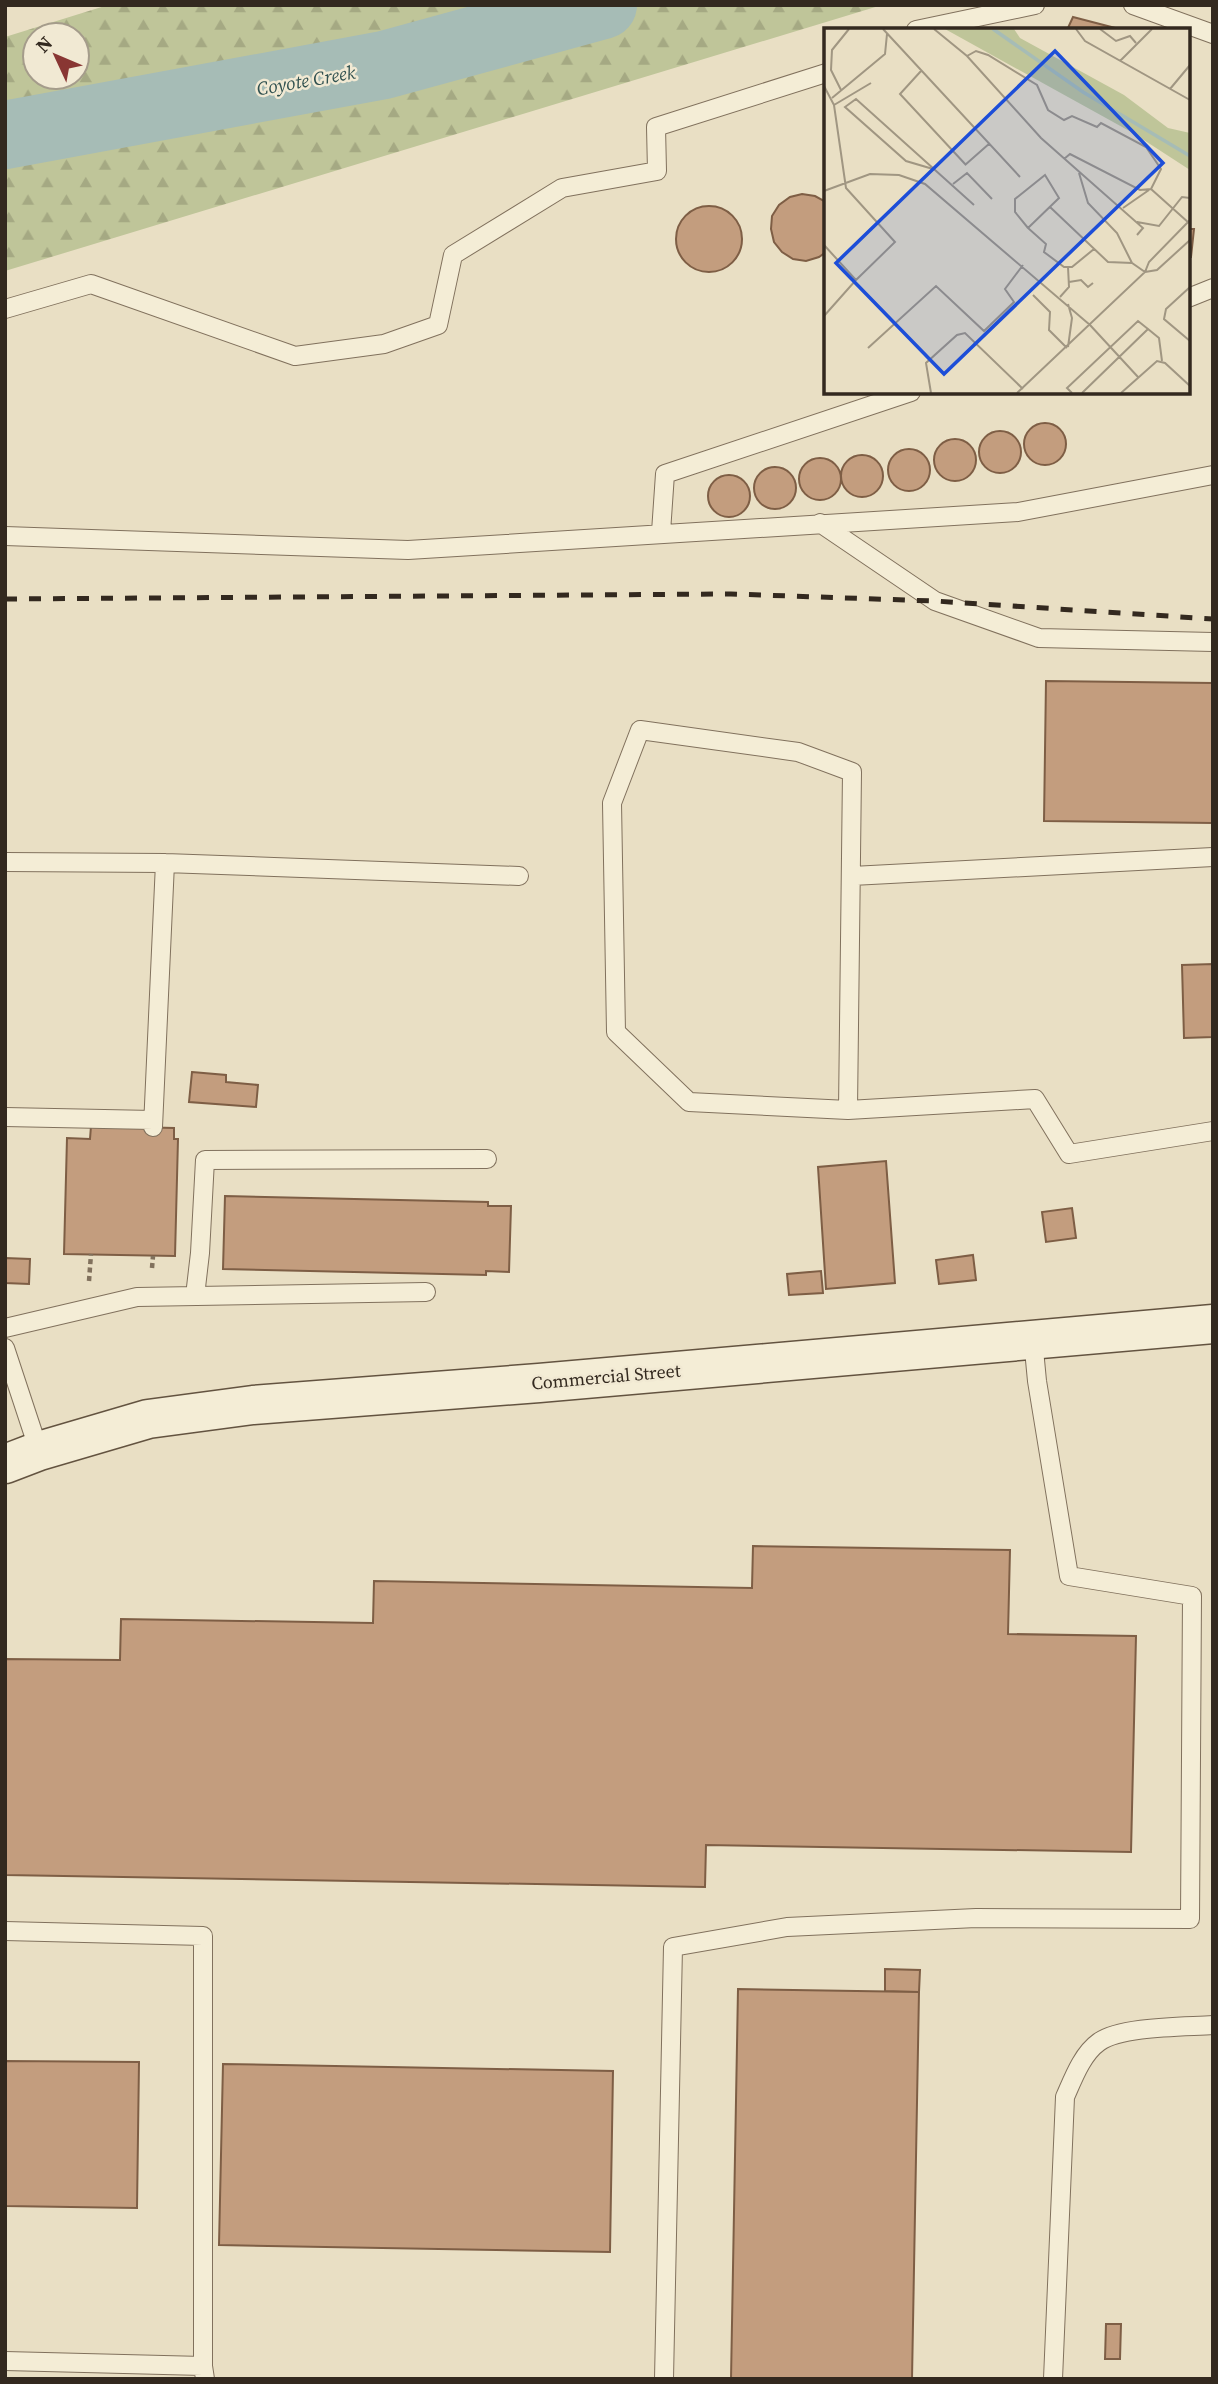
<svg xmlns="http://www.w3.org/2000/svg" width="1218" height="2384" font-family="'Source Serif 4',serif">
<defs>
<pattern id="forest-firs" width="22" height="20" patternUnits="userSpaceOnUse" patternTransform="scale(1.75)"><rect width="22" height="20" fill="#bfc599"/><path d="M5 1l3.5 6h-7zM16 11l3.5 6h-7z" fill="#a5a983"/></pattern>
</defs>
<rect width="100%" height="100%" fill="#e9dfc4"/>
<!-- forest -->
<path fill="url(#forest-firs)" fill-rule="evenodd" d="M108,5h774l-877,266v-234zM35,35h42v42h-42z"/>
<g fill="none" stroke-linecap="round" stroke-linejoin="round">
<!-- river -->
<path stroke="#a6bcb6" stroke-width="68" d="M5,135l379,-70 219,-60"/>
</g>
<!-- building -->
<path fill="#c39d7e" stroke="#7e5e45" stroke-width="2" d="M1073,17l50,13h-56z
M802,194l13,2 11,6v50l-7,5 -13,4 -13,-2 -11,-7 -8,-10 -3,-13 1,-13 7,-11 11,-8z
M676 239a33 33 0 1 1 66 0a33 33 0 1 1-66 0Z
M1188,229h6l-3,28h-3z
M1024 444a21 21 0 1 1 42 0a21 21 0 1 1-42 0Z
M979 452a21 21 0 1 1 42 0a21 21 0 1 1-42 0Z
M934 460a21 21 0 1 1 42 0a21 21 0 1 1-42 0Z
M888 470a21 21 0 1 1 42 0a21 21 0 1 1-42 0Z
M841 476a21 21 0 1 1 42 0a21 21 0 1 1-42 0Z
M799 479a21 21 0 1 1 42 0a21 21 0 1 1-42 0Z
M754 488a21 21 0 1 1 42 0a21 21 0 1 1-42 0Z
M708 496a21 21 0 1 1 42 0a21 21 0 1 1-42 0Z
M1046,681l167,2v140l-169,-2z
M1213,964v73l-29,1 -2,-73z
M192,1072l34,3v7l32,3 -2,22 -67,-5z
M91,1126l83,2v11h4l-3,117 -111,-2 3,-116 23,1z
M886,1161l9,122 -69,6 -8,-122z
M225,1196l263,6v4h23l-2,66 -23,-1v4l-263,-6z
M1072,1208l4,30 -30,4 -4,-30z
M973,1255l3,25 -37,4 -3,-24z
M5,1258l25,1 -1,25 -24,-1z
M821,1271l2,22 -34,2 -2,-21z
M753,1546l257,4 -2,84 128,2 -5,216 -425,-7 -1,42 -700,-12v-216l115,1 1,-41 252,4 1,-42 378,7z
M885,1969l35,1 -1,22 -34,-1z
M738,1989l181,3 -7,387h-181z
M5,2061l134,1 -2,146 -132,-2z
M223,2064l390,7 -3,181 -391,-7z
M1106,2324h15l-1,35h-15z"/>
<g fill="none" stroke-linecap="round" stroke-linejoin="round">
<defs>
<path id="lane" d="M1133,5l80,29
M916,30l119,-25
M1188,298l25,-10
M5,309l86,-25 204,72 89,-12 54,-19 15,-70 109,-67 95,-17 -1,-44 170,-54
M820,523l115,78 104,37 174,4
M661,532l4,-58 246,-82
M5,536l403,14 610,-38 195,-37
M5,862l160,1 354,13
M852,876l361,-19
M848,1110l4,-338 -54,-20 -158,-22 -28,73 4,229 73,70 159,8 187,-11 34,55 144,-23
M5,1117l148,3
M153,1127l12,-264
M195,1296l5,-43 5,-93 282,-1
M5,1328l132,-31 289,-5
M5,1348l34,103
M5,1931l198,5v430
M5,2361l198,5 2,13
M664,2379l9,-432 114,-20 189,-9 214,1 2,-323 -123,-20 -32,-195 -4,-42
M1053,2379l12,-282c8,-18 17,-43 34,-55 22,-16 86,-15 114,-17"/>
<path id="secondary" d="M5,1464l34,-13 109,-32 105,-14 286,-22 674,-59"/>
</defs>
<!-- lane casing -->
<use href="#lane" stroke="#81715d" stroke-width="20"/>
<!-- secondary casing -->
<use href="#secondary" stroke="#635340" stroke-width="41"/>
<!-- path -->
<path stroke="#81715d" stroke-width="4.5" stroke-dasharray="5 3.5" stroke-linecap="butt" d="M152,1268l1,-12
M89,1281l2,-27"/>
<!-- lane -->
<use href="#lane" stroke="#f4edd6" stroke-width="18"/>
<!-- secondary -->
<use href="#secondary" stroke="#f4edd6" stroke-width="38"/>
<!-- rail -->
<path stroke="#33291f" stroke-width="5" stroke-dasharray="12 12" stroke-linecap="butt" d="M5,599l726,-5 204,7 278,18"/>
</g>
<g text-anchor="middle" stroke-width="5" stroke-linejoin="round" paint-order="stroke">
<!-- street labels -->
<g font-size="18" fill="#33291f" stroke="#f1e9d3">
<text transform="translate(606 1377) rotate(-5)" y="6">Commercial Street</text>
</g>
<!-- water labels -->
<g font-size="19" font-style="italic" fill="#305150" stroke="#f1e9d3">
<text transform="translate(306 80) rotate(-10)" y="7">Coyote Creek</text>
</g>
</g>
<!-- overview -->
<g transform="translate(824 28)">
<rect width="366" height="366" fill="#e9dfc4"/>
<path d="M121,1h69l6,9 104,57 44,33 22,5v37l-57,-37z" fill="#bfc599"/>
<path fill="none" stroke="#a6bcb6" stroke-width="3.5" d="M169,1l90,63 107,64"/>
<path fill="none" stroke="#a09682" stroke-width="2" d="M59,1l137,148M110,1l33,27 74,82 102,90 -6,7M252,1l9,12 105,59M276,1l16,12 14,-5 6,7M143,28l9,-5 12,4 49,30 11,25 16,10 8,-4 25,11 4,-4 45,24 15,22 -10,20 38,34M296,33l32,-32M97,43l-21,23 66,71M0,58l10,19 12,83 49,54 -39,38M346,61l20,-24M17,62l-10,-20 1,-20 17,-21M8,70l53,-44 2,-20M10,77l37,-22M240,131l6,-5 70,36 11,-1M141,137l25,-22M109,141l-27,-8 -61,-54 11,-8 118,106M255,145l9,30 29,30 15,30M129,156l14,-11 25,26M0,163l46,-17 29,1 26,9 165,141M226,179l58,55 24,1 13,9M299,180l26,-18M313,194l22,4 23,-29 8,1M204,200l-13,-16v-13l30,-24 14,23 -31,30 18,16 -2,8 20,15h8l22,-18M0,217l32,35 -32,36M321,244l12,-2 33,-30M245,254l12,-2 7,7 5,-4M366,259l-24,22 -2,10 26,22M209,267l17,17 -1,18 18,18M236,269l9,-10 -1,-20M244,276l4,14 -4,29M266,297l48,52M324,301l11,9 3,23M44,320l68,-62 48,45 30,-29 -9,-13 18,-24M107,365l-5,-30 31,-28 8,-2 58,56M193,365l128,-121 4,-10 41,-42M248,365l-5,-5 71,-67 10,8 -66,64M297,365l36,-32 8,2 25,23"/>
<path fill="#1d4ed8" fill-opacity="0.15" stroke="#1d4ed8" stroke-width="3.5" d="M231,23l108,112 -219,211 -108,-111z"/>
<rect width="366" height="366" fill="none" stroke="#33291f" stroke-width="3.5"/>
</g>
<!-- border -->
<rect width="1218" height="2384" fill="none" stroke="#33291f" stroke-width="14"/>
<!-- north arrow -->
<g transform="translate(56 56) rotate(314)"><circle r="33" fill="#f1e9d3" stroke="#a59c8b" stroke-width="2"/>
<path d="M0-5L12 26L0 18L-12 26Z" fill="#893633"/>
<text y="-10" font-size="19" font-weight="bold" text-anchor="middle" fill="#33291f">N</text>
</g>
</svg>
